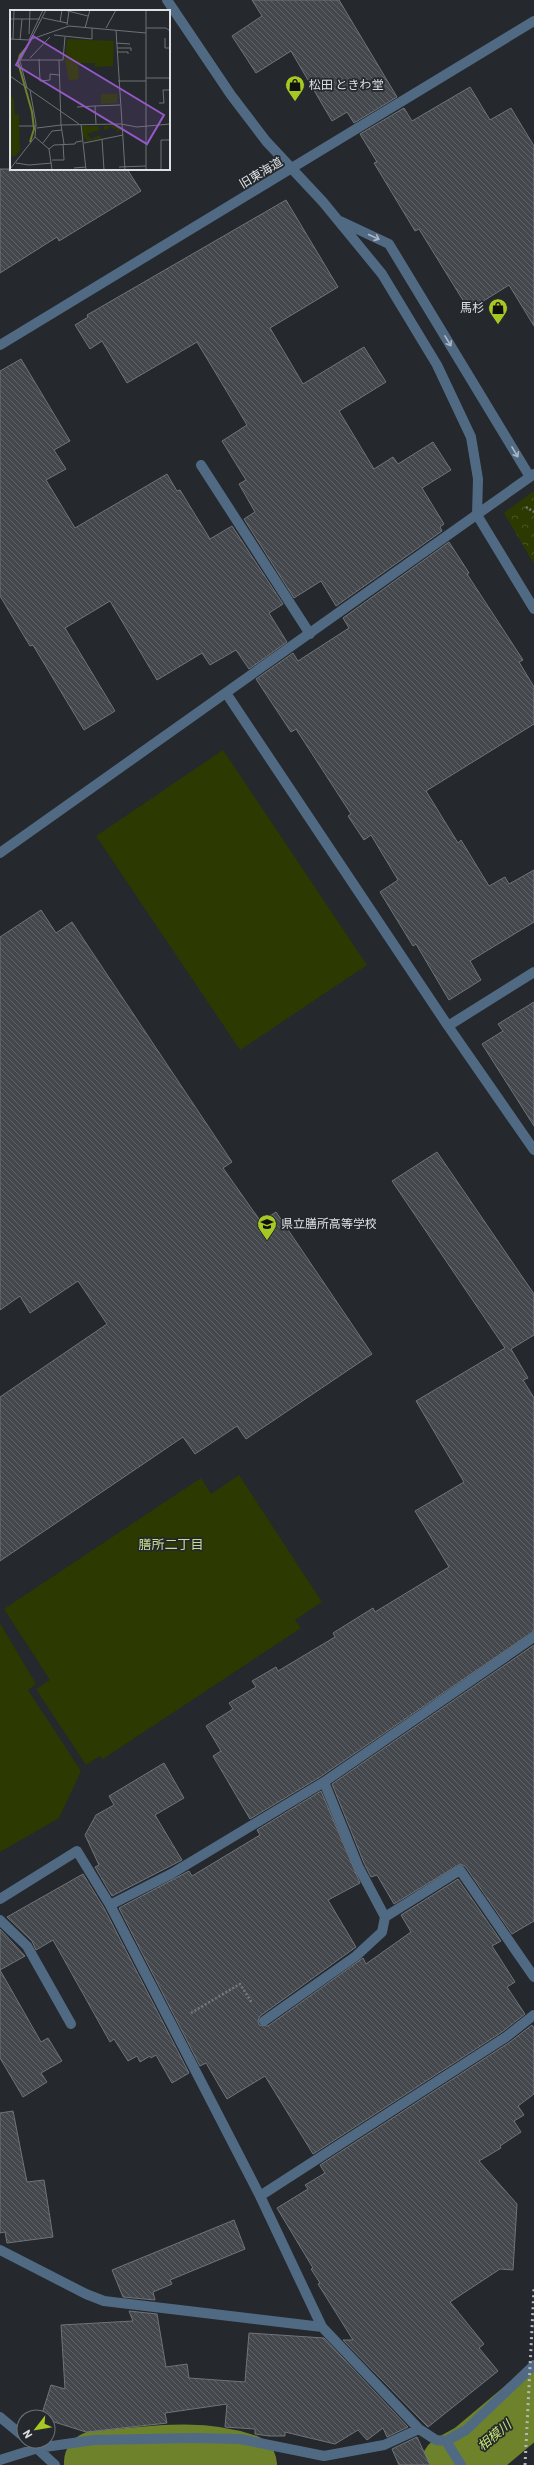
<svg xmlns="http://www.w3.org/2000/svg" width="534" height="2465" font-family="Barlow,'Noto Sans JP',sans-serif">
<defs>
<pattern id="forest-crowns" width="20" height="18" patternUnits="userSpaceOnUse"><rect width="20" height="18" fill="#2c3900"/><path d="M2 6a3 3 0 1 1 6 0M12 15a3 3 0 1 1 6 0" fill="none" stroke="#4a5525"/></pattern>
<pattern id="building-back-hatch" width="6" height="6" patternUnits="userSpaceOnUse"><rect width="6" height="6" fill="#44484c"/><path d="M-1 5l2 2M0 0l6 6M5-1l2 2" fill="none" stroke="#5f6266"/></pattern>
</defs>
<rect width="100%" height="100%" fill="#25282c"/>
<!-- green -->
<path fill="#2c3900" d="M223,750l144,215 -127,85 -144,-214z
M239,1475l83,127 -27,18 6,8 -198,131 -3,-3 -14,9 -50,-76 14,-9 -46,-71 197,-131 10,16z
M0,1623l36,61 -8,6 53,81 -22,47 -59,34z"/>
<!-- forest -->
<path fill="url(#forest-crowns)" d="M534,491v73l-30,-51z"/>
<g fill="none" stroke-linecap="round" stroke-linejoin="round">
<!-- river -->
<path stroke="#6d822b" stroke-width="62" d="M95,2462c50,-4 104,-14 151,3
M452,2465l20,-11 62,-52"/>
</g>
<!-- building -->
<path fill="url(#building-back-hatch)" stroke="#6f7478" d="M252,0h87l58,97 -43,26 -7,-11 -15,9 -41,-70 -35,22 -24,-37 30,-20z
M470,87l20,33 21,-12 23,38v180l-25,-41 -40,25 -50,-81 -4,2 -41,-68 3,-1 -17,-28 44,-26 8,13z
M0,169h127l14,22 -82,50 -2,-4 -57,36z
M286,200l52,87 -68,41 33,56 61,-37 22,35 -47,29 35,58 19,-12 5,7 35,-22 18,28 -29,18 22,36 -4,3 2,4 -106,75 -15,-25 -27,17 -50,-79 11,-7 -16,-28 7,-4 -24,-39 25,-16 -50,-83 -70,41 -25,-42 -12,8 -15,-24 13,-8 -1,-2z
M21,359l49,82 -16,9 12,19 -20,11 29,48 92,-54 10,17 3,-1 30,49 22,-13 51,78 -14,9 18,29 -38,27 -13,-19 -26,15 -8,-12 -45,27 -47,-79 -45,27 50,83 -31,19 -51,-85 -3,1 -30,-50v-225z
M449,542l20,31 -2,1 56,86 -4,2 15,25v37l-108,67 32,52 3,-3 28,46 16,-9 4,7 25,-14v52l-64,39 11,19 -32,20 -33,-56 -3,2 -33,-54 18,-12 -27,-45 -7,5 -16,-24 3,-2 -55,-85 -5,3 -35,-53 37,-26 5,8 51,-33 -6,-10z
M41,910l15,23 16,-11 160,240 -9,6 38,54 15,-10 96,142 -126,85 -9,-13 -42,28 -12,-17 -183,124v-164l107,-73 -29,-43 -48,32 -10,-17 -20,14v-373z
M534,1002v124l-52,-82 21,-13 -5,-7z
M437,1152l97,142v41l-23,14 17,29 -5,2 11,18v233l-214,146 -70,42 -37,-63 8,-5 -15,-25 27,-17 -4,-6 27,-16 -4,-6 24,-14 2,4 57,-34 -2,-4 40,-25 2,4 74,-45 -34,-56 49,-29 -48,-81 89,-53 -113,-167z
M534,1645v276l-22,13 -47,-68 -5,-2 -66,40 -17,-29 -6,2 -7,-14 -32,-79z
M164,1763l20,35 -29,17 27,45 -70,36 -17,-29 4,-2 -14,-30 11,-20 18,-10 -5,-9z
M321,1791l39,92 -32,17 28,47 -96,69 -2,5 1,4 9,1 95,-68 3,6 45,-32 -10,-17 57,-36 43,62 -9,5 23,36 -8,5 18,27 -23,18 -189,122 -48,-78 -38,23 -21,-36 -6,3 -81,-158 70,-37 3,5 68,-41 -3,-5z
M83,1874l21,34 85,165 -17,10 -16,-28 -5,3 -1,-2 -10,6 -3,-6 -9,5 -14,-22 -4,3 -57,-102 -17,10 -4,-9 -25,-24z
M0,1929l25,27 -25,14 41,72 7,-4 14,23 -21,12 6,9 -24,15 -23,-39z
M532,2025l2,3v66l-16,12 6,9 -10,6 7,11 -21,14 1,2 -22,13 38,43 -4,66 -13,-1 -50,33 34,42 -5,4 19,23 -70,56 -85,-87h10l-35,-56 2,-1 -9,-14 2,-1 -36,-60 31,-19 -3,-4 20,-12 -5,-8 190,-123z
M13,2111l14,71 17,-2 9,57 -46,6 -2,-11 -5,1v-120z
M234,2220l11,29 -75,31 2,4 -19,8 2,8 -32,-3 -11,-27z
M129,2311l28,3 9,53 21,-3 2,14 56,4 4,-49 75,5 84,89 -21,10 -4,-9 -16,12 -9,-10 -23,14 -50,-12v4h-16l-14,-2v-5l-30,-2 2,-23 -62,9 2,10 -81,9 -38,-12v-3h-7l10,-32 14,4 -4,-64 72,-4z
M417,2437l13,28h-31l-7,-16z"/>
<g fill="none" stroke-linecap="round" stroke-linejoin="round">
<!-- path -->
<path stroke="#76797c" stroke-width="2.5" stroke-dasharray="2 2" stroke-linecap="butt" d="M526,507l8,5
M191,2013l49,-29 12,19"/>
<!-- minor -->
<path stroke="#516a84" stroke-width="10" d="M167,0l64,95 35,46 57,61 59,72 55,91 34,72 7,42 -1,36 57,94
M340,221l49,23 141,233
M0,345l534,-324
M201,465l109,169
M226,693l222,333 86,-54
M0,853l534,-379
M448,1026l86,124
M324,1782l34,84 27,51 75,-47 74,107
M0,1899l77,-48 33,54 150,291 62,131 97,102 17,11 10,1 20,-11 68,-65
M110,1905l61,-31 153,-92 210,-145
M0,1920l27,26 44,78
M264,2021l92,-65 26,-24 3,-15
M260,2196l246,-159 28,-22
M0,2250l86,44 18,7 218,26
M0,2417l24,20
M29,2441l26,24
M446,2441l15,24
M0,2460l38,-12 56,-8 100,-2 46,1 84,17 60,-11 35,-16"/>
<!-- rail -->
<path stroke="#b5b8bb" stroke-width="3" stroke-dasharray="2 4" stroke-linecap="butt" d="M525,2465l9,-176"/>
</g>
<!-- one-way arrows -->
<defs><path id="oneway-shaft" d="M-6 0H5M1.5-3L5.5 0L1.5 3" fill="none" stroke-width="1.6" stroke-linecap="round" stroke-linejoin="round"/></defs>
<g stroke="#adb7c2">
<use href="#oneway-shaft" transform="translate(374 237) rotate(25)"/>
<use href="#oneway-shaft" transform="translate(448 341) rotate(59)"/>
<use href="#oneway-shaft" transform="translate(515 452) rotate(59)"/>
</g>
<!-- icons -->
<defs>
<symbol id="shop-pin" viewBox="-11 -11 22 30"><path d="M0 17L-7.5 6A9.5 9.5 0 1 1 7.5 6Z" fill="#a5c822" stroke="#25282c"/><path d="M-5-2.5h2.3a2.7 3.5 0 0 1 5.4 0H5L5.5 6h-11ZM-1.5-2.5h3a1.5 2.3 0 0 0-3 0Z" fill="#111"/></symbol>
<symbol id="school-pin" viewBox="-11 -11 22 30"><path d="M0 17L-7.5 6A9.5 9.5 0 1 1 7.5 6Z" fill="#a5c822" stroke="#25282c"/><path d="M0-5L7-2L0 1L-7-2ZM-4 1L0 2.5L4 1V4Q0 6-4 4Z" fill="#111"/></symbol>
</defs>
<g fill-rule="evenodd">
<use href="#shop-pin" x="284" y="74" width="22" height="30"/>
<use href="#shop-pin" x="487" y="297" width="22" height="30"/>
<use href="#school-pin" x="256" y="1213" width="22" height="30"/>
</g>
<g text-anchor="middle" stroke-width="3.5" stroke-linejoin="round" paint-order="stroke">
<!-- poi labels -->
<g font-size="12" fill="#dee1e3" stroke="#25282c" text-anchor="start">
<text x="309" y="89">松田 ときわ堂</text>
<text x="484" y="312" text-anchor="end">馬杉</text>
<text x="281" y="1228">県立膳所高等学校</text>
</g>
<!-- street labels -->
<g font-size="12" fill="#dee1e3" stroke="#25282c">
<text transform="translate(261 173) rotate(-31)" y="4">旧東海道</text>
</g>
<!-- neighbourhood labels -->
<g font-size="13" fill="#c6dc91" stroke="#25282c">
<text x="171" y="1549">膳所二丁目</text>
</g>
<!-- water labels -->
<g font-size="13" font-style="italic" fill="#c6e573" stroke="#25282c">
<text transform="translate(494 2435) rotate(-40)" y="5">相模川</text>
</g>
</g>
<!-- overview -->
<g transform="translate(10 10)">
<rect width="160" height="160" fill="#25282c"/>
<path d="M57,29l47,2 -1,25 -18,1v-4h-22l5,1 1,15 -10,2 -4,-21zM91,84h16v9l-16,1z" fill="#2c3900"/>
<path d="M72,116h16l1,3h5v-3h17v5l-5,1 1,-4 -3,1 -4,-3 -3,4 -5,-1 -15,5 4,5 8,-4 3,3 -15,3 -5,-7z" fill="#2c3900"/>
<path d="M0,84l4,5 1,16h4l1,36 -4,5h-6z" fill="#2c3900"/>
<path fill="none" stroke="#6d822b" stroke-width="2" d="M17,37l-7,8 -2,7 14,50 2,17 -4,13"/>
<path fill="none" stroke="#6f7275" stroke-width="1" d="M54,0l24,6M136,0v160M33,8l24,5M0,9h30M50,12l2,-12M57,15l2,-14M75,18l5,-18M96,18l10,-18M136,18h20l4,3M106,20l9,140M19,24l1,-24M44,25l38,4v-11M155,28v10h5M0,29l19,1 40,-14 77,7M3,29l1,-29M10,30l2,-21M19,30l14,-30M106,33l14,1M107,38h14v3M107,42h11v2M20,48l20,-21M29,49l1,22 10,-1v-6l9,1M11,50h42l2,-23M49,50l2,65 3,19M0,66l69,48M136,68h24M108,71h28M17,78l-7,-27 26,-51M149,93h5l-1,-13h7M67,97l18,-1M71,114l5,46M86,114l-1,-18 25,-1M9,116h17M27,118l24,-3 60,-1 16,3 33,-3M25,127l14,12 3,21M92,129l2,31M33,133l9,-12 10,-1M74,133l39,-8M39,139l5,-4 21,-1 1,-2 6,-1M42,150h12l-1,-16M6,153l13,2 23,-2M109,157l27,-1M64,158l12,-1M0,159l25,-32 1,-13 -6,-34M151,160v-30h9"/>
<path fill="#9459c8" fill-opacity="0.15" stroke="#9459c8" stroke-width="2" d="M23,26l131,79 -17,29 -131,-79z"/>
<rect width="160" height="160" fill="none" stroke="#dee1e3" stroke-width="2"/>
</g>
<!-- north arrow -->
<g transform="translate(36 2429) rotate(239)"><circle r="19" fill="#25282c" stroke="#6f7275"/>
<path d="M0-3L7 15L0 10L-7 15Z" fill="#a5c822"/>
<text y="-6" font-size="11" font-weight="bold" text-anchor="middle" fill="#dee1e3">N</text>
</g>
</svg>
